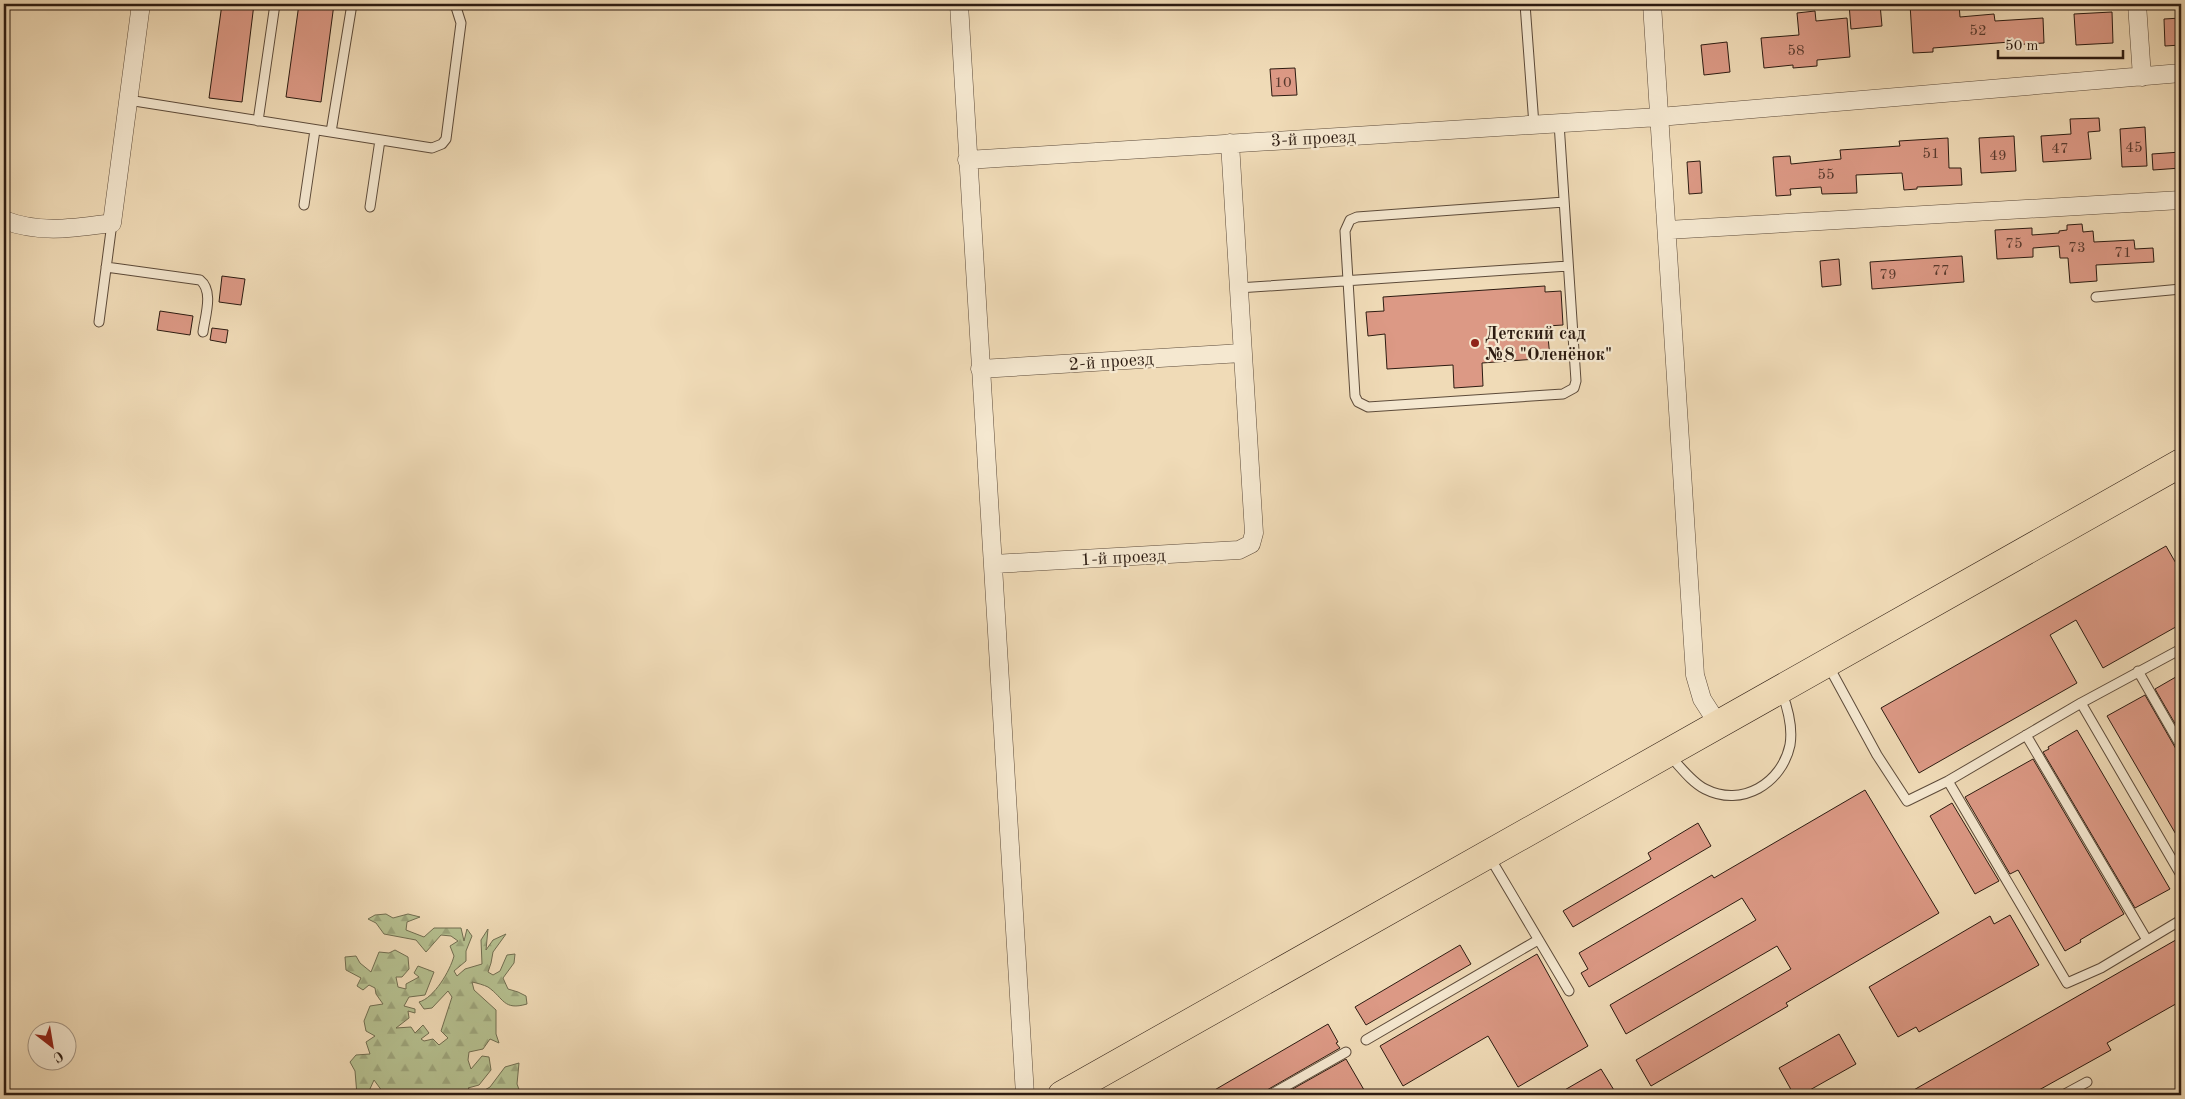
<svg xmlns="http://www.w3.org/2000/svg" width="2185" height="1099" font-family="'Old Standard TT',serif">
<defs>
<pattern id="forest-firs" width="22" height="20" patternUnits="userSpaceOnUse" patternTransform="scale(1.25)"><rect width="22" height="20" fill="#b6c191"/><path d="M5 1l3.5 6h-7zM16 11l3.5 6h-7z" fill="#9da57c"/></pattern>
</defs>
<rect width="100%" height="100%" fill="#f0dbb7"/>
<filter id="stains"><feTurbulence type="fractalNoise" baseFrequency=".004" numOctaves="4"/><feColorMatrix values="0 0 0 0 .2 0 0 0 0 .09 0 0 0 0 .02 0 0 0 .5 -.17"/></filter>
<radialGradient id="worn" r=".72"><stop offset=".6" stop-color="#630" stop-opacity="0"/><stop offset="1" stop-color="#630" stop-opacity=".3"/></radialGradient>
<!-- forest -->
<path fill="url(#forest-firs)" stroke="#716e51" d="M386,914l7,4 15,-4 12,3 -13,5 -1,8 18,7 10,-9h27l3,13 3,-12 5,7 -6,15v10l-12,10 3,5 8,-7 17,-5 -1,-24 7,-11 -2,21 7,-10 13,-6 -13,18 -2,11 -3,9 5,3 7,-4 7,-16 8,-1 -1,9 -11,15 5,11 10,3 8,4 1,8c-24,7 -23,-6 -39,-17 -4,-2 -11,-4 -16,-5l2,8 22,20v24l3,9 -9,-4 -7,10 -14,3 -1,8 3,9 11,-13 7,1 2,13 -12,15 -11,3 8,7 14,-8 15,-20 14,-4 -2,21 4,11h-133l-6,-4 -8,-11 -5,11 -12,4 -2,-24 -5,-9 6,-7 14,-1 -4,-12 9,-6 -9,-5 -2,-10 6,-15 13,-2 -7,-10 -1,-6 -6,-3 -6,5 -6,-4 4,-8 -15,-8 -1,-13 11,-1 4,7 11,9 8,-20 10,1 6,-3 13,7 1,12 -7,8h-6l2,10 8,2v-5l13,-7 -5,-4 4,-7 16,6 -9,23 -16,2 -5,9 11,3v4l-7,-2 1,7 -13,10 15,-1 4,6 8,-8 6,8 -8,6 3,2 9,-2 6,6 9,-7 -7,-7 11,-34 -4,-6 -16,17 -8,1 -5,-7c15,-4 31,-31 35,-46l-4,-10 8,-5 -7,-5 -10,-1 -15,17 -10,-12 -32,-6 -8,-11 -8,-4 7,-4z"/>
<!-- building -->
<path fill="#dc9985" stroke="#2c1b11" d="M222,4h32l-12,98 -33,-4z
M299,4h35l-13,98 -35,-5z
M1849,4h31l2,22 -31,3z
M1910,4h49l1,13 34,-3 1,7 48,-3 1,25 -34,2v-3l-77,6v4l-20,1z
M1815,11l1,10 31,-3 3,39 -33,3v6l-24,2v-3l-29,3 -3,-30 38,-3 -2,-22z
M2112,12l1,31 -37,2 -2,-31z
M2181,18v27l-16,1 -1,-27z
M1727,42l3,30 -26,3 -3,-30z
M1295,68l2,27 -25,1 -2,-27z
M2099,118l1,13 -12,1 3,27 -48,3 -2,-26 30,-2 -1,-15z
M2145,127l2,39 -25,1 -2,-38z
M2014,136l2,35 -35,2 -2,-35z
M1948,138l1,30h12l1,17 -45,2v2l-13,1 -2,-17 -46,2 1,18 -35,1 -1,-7 -31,2 1,6 -15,1 -3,-39 17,-1 1,8 50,-5 -1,-9 60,-4 -1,-5z
M2181,152v16l-28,2 -1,-16z
M1700,161l2,32 -13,1 -2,-32z
M2082,224l1,8 10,-1 1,11 40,-2 1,9 18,-1 1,14 -58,3 1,16 -27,2 -2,-25h-8l-1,-12 -26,2v9l-36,2 -2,-29 37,-2v7l27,-2v-2l8,-1v-5z
M1962,256l2,26 -92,7 -2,-27z
M1839,259l2,26 -19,2 -2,-26z
M222,276l23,3 -4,26 -22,-3z
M1545,286v6l16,-1 2,34 -16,1 3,32 -68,5 1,23 -29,2 -1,-23 -66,4 -2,-35 -17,2 -2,-24 18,-1 -1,-14z
M160,311l33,5 -3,19 -33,-5z
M212,328l16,2 -2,13 -16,-3z
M2166,546l15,26v52l-78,44 -27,-48 -26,15 27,48 -158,90 -38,-65z
M2181,674v60l-26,-45z
M2145,695l31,54 5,3v91l-74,-127z
M2077,730l93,159 -35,19 -92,-156 6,-3 -1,-2z
M2033,759l91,155 -44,26 1,2 -16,9 -47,-81 -8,4 -45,-77z
M1865,790l74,123 -153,90 2,3 -137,80 -15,-26 155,-91 -14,-23 -151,88 -16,-29 146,-85 -14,-22 -153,89 -8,-14 7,-4 -9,-16 133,-78 2,3z
M1952,803l47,78 -24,13 -45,-78z
M1698,823l13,23 -138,81 -10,-16 88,-52 -3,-6z
M2010,915l29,50 -120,67 -3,-5 -18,10 -29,-50 121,-71 4,8z
M2181,937v64l-74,42 4,7 -81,45h-125z
M1460,945l11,19 -105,61 -11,-18z
M1537,954l51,92 -70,41 -30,-51 -85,50 -23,-40z
M1328,1024l10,18 -2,1 4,5 -73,42 -3,5h-58z
M1839,1034l17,30 -55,31h-7l-15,-27z
M1346,1059l21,36h-85z
M1601,1069l16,26h-61z"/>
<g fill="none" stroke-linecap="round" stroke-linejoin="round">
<defs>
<path id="service" d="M1525,4l9,121
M128,100l304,48 10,-4 4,-5 15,-116 -6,-19
M258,121l17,-117
M1559,123l17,258 -2,7 -11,6 -195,13 -10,-5 -3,-6 -10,-165 5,-11 7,-3 207,-15
M331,132l21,-128
M304,205l11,-75
M370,207l10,-67
M106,267l94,13c14,11 5,36 3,52
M1238,288l330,-22
M2096,297l85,-8
M99,322l13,-99
M1828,665l49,90 30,46 41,-20 119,202 34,-15 80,-48
M2138,671l43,75
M2081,703l100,172
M2026,735l121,205
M1669,755c11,11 22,27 36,34 37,19 77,-6 85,-44 3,-18 -2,-36 -8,-52
M1948,781l133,-78 100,-54
M1489,856l80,135
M1366,1040l172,-100
M1270,1095l76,-43
M2063,1095l24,-13"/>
<path id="minor" d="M959,4l66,1091
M1652,4l43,671 7,24 16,25
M2137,4l5,73
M967,160l692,-43 522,-44
M4,220c36,14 70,8 108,3l29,-219
M1667,230l514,-30
M980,369l262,-16
M994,564l245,-14 12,-6 3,-11 -24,-390"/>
<path id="primary" d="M1062,1095l1119,-632"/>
</defs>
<!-- service casing -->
<use href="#service" stroke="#5d4b3a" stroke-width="11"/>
<!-- minor casing -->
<use href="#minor" stroke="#5d4b3a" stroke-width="19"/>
<!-- primary casing -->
<use href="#primary" stroke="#2c1b11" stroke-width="29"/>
<!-- service -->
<use href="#service" stroke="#f5e8d0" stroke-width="9"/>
<!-- minor -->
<use href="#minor" stroke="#f5e8d0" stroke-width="18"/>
<!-- primary -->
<use href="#primary" stroke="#f0dbb7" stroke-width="28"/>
</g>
<!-- markers -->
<circle fill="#8f2418" stroke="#f5e8d0" stroke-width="2" cx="1475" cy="343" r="5"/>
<g text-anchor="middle" stroke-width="4.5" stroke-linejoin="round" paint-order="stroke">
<!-- number labels -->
<g font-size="15" fill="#583a2e">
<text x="1978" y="35">52</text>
<text x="1796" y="55">58</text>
<text x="1283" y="87">10</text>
<text x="2134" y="152">45</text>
<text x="2060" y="153">47</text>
<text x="1931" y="158">51</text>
<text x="1998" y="160">49</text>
<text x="1826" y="179">55</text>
<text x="2014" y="248">75</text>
<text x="2077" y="252">73</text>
<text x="2123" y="257">71</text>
<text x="1941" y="275">77</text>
<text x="1888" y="279">79</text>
</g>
<!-- street labels -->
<g font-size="18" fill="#2c1b11" stroke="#f5e8d0">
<text transform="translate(1313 138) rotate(-3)" y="6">3-й проезд</text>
<text transform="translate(1111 361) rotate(-4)" y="6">2-й проезд</text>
<text transform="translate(1123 557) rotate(-3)" y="6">1-й проезд</text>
</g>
<!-- poi labels -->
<g font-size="18" font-weight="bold" fill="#2c1b11" stroke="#f5e8d0" text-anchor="start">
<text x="1485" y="339">Детский сад<tspan x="1485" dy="21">№8 "Оленёнок"</tspan></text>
</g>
</g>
<!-- margin -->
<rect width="2185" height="1099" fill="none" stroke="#f0dbb7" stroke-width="20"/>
<rect x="5" y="5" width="2175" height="1089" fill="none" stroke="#2c1b11" stroke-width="2.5"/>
<rect x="10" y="10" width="2165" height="1079" fill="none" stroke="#2c1b11"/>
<!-- north arrow -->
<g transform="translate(52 1046) rotate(149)"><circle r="24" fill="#f5e8d0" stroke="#a59684"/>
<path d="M0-4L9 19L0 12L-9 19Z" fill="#8f2418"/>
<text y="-8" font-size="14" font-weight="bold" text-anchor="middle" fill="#2c1b11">С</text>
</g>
<!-- scale -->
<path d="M1998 50v8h125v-8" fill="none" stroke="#2c1b11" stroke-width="2.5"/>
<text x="2005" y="50" font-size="15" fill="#2c1b11" stroke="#f5e8d0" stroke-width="4" paint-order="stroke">50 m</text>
<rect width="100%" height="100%" filter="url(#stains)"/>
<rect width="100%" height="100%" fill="url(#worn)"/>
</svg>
